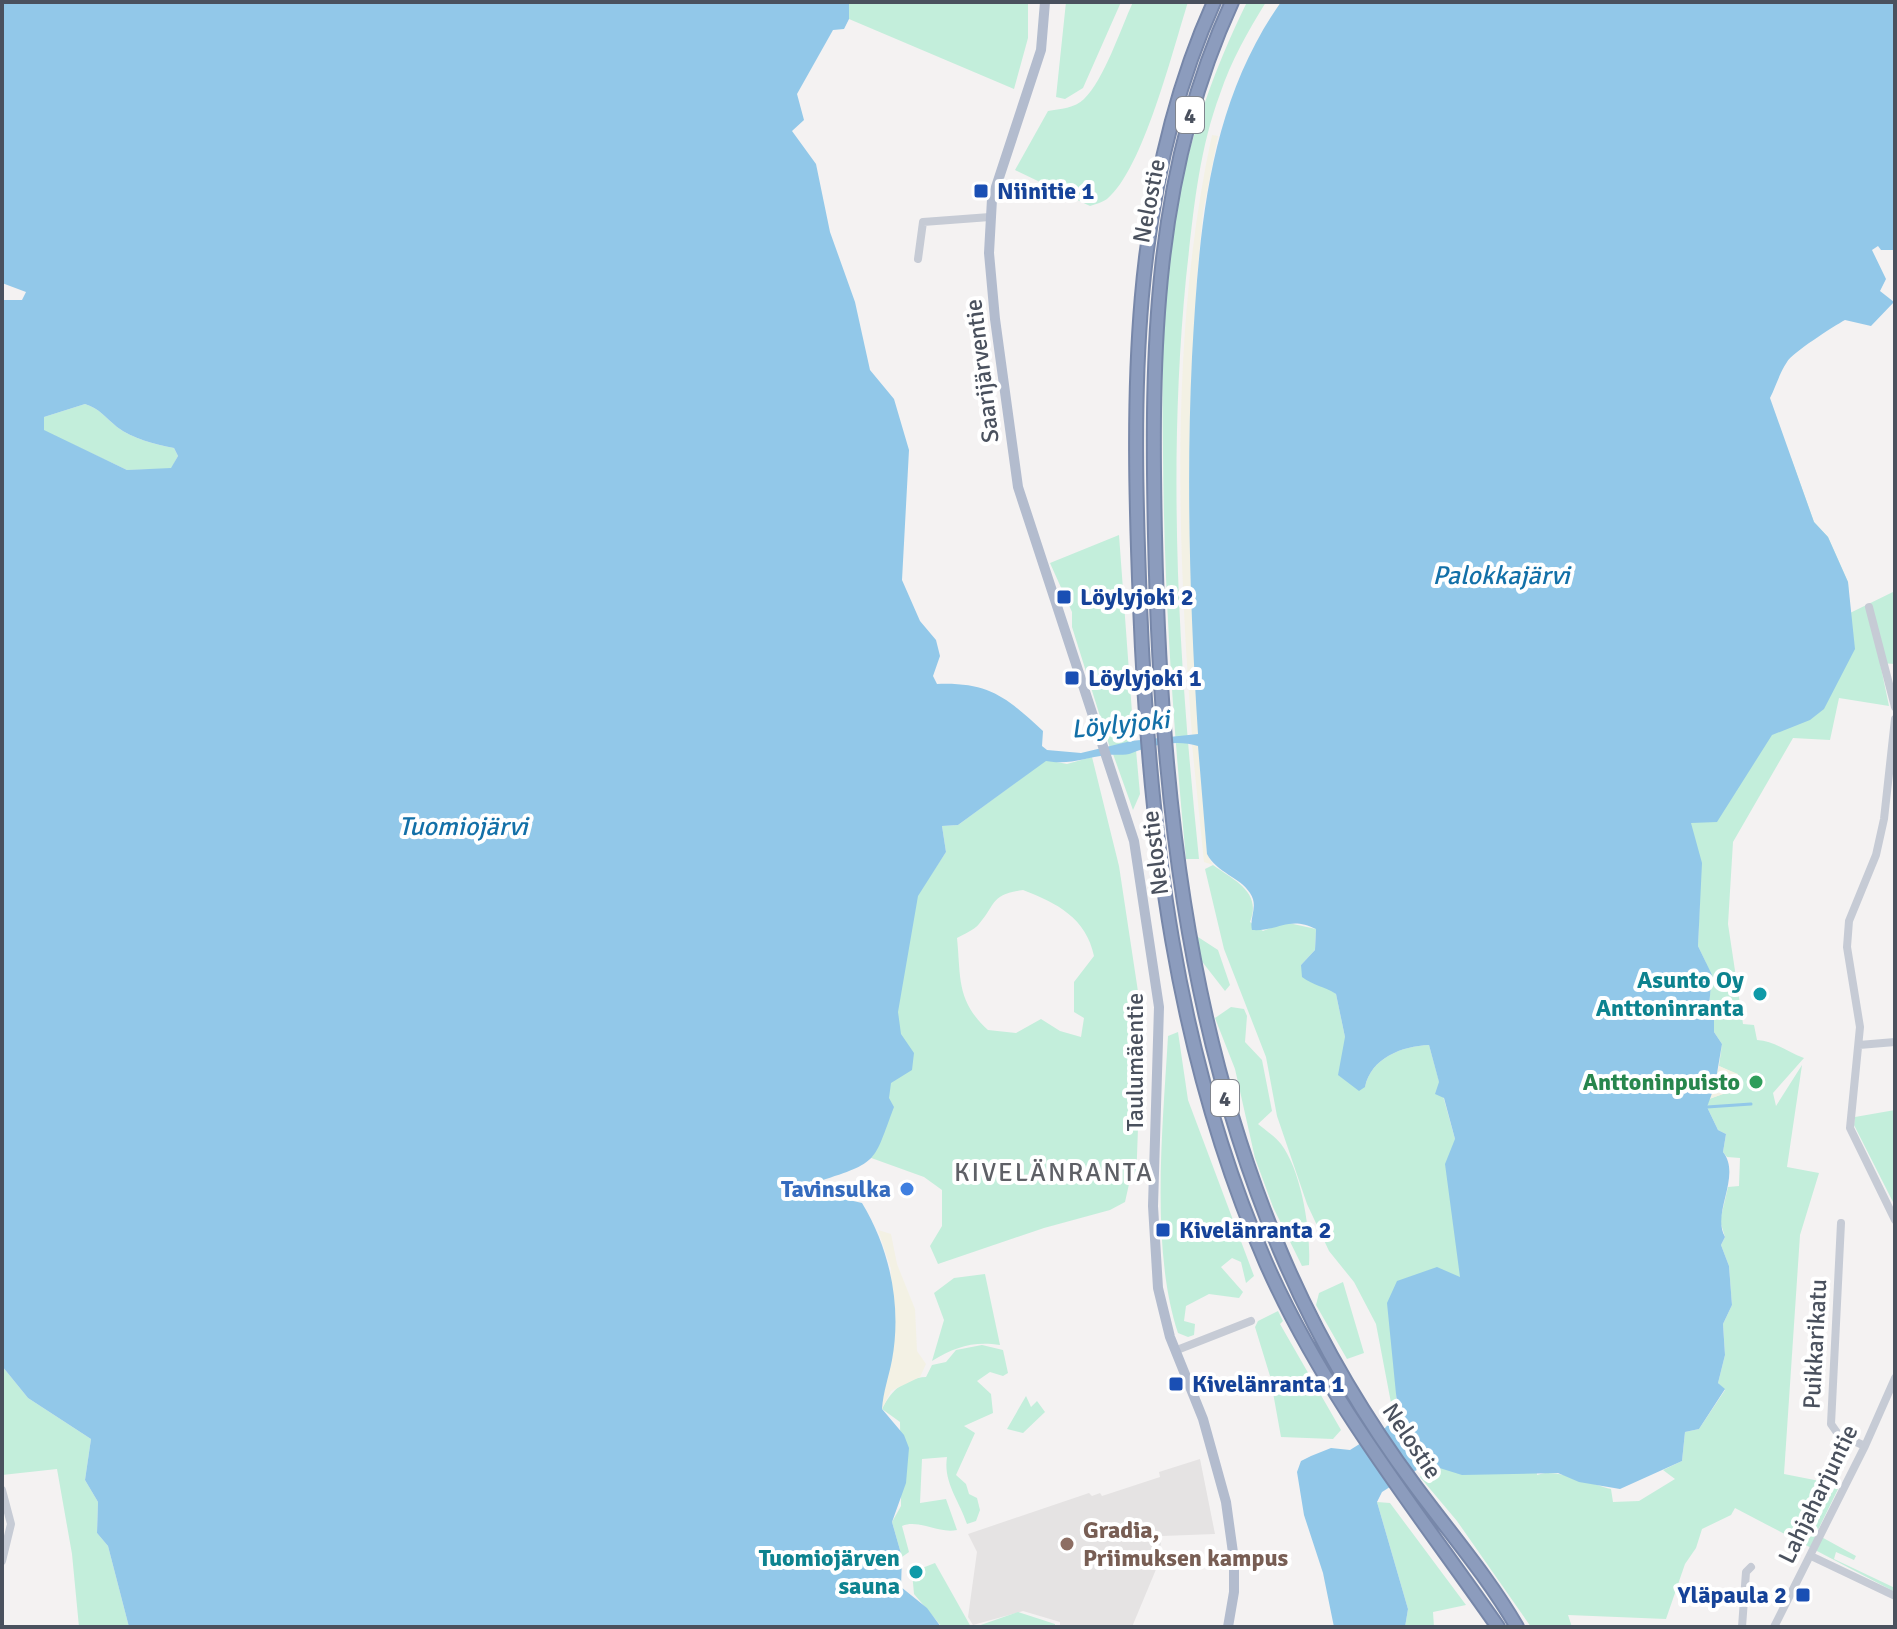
<svg xmlns="http://www.w3.org/2000/svg" width="1897" height="1629" font-family="Signika,sans-serif">
<rect width="100%" height="100%" fill="#f4f2f2"/>
<!-- education -->
<path fill="#e5e3e3" d="M1200,1459l15,75 -53,2 -5,31 -25,60h-72v-5l-37,-11 -50,14 -5,-8 9,-65 -9,-18 121,-41 3,3 8,-3 2,3 58,-19 -1,-5z"/>
<!-- green -->
<path fill="#c3eedb" fill-rule="evenodd" d="M849,2h179v36l-14,51 -165,-70z
M1066,2h55l-38,86 -18,11 -9,-2z
M1133,2h55c-15,47 -45,168 -81,197 -4,3 -11,5 -17,7l-75,-36 33,-59c12,-2 27,-3 36,-12 20,-19 37,-71 49,-97z
M1247,2h19c-18,29 -35,59 -46,92 -22,59 -27,122 -34,184 -19,194 -7,388 13,581h-13c-13,-135 -22,-269 -23,-405 -1,-78 -2,-158 11,-235 13,-74 40,-150 73,-217z
M85,404c15,5 20,13 32,23 16,12 37,17 57,21l4,8 -7,13 -44,1 -83,-39v-14z
M1785,457l6,1 23,64 14,15 20,45 2,31 45,-22v73l-15,-1 9,43 -50,-8 -9,42 -37,-2 -60,104 -5,82 15,100 11,1 3,15c18,1 30,12 47,18l-31,35 3,13 26,-41 -15,102 32,6 -19,62 -16,239 56,11 -24,49 40,22 -2,4 -18,-8 -2,7 61,29v4l-160,-84 -4,7 -29,14 -6,19 -11,16 -19,55 -98,-4 4,12h-41l-74,-106 -37,-44 73,-93 10,-7 20,6 10,15 4,77c18,-8 53,9 74,14l2,13 26,-1 36,-22 -12,-9 19,-9 3,-29 14,-3 26,-39 -7,-7 7,-28 -2,-31 9,-19 -3,-39 -8,-21 4,-8 -5,-16 8,-34 11,-1 1,-28 -13,-1 -4,-5 3,-18 -8,-4 -11,-23 2,-8 28,-10 1,-14 -19,-9 3,-22 -8,-12v-19l-5,-6 2,-24 -10,9 3,4 -4,7 -10,-2 -3,5 12,3v10h10l-11,14 -2,8 10,2 -7,14 10,9 -2,5 -34,-11 -2,-70 -10,-71 2,-45 29,-82 33,-32 3,-27 16,-15 9,-19 15,-17 3,-21 24,-33 -9,-5 -5,9 -13,2 -2,-13 9,-5 -1,-11 12,-3 -9,-12 11,-7 -10,-18 15,-15 -8,-30v-39l-6,-11zM1693,887l7,5 -2,54 8,17 -14,9 -8,-1 7,-12 -8,-10 3,-9 -4,-15 11,-13 -12,-2 -5,-11z
M1119,535l15,205 -24,8 -38,-121v-15l-22,-49z
M1136,750l4,44 -7,16 -20,-56h15z
M1092,757l27,109 23,152 -6,165 -7,1 -4,18 -15,8 -66,18 -106,36 -8,-18 12,-20v-36l-18,-13 -61,-22 -7,-168 90,-135 -4,-26 16,-1 88,-65 21,4zM1023,890c34,13 63,28 71,66l-20,26v30l10,6 -3,19 -21,-6 -19,-12 -25,14 -28,-3c-32,-29 -27,-53 -31,-92 7,-4 17,-8 22,-14 18,-21 11,-29 44,-34z
M1213,865c22,16 49,27 37,57l13,9 21,-9 32,7 -1,21 -14,15 35,29 9,43 20,50c6,-29 37,-41 64,-42l26,94 54,156 -113,92v21h-4l-16,-84 -22,-42 -25,-31 -22,-47 -30,-88 -11,-59 -42,-108 -19,-80z
M1198,937l20,13 12,35 -5,6 -25,-32z
M1231,1007l13,2 3,7 -2,26 17,18 10,51 -14,13c7,6 18,13 23,20 21,28 30,88 28,121l-7,1 -29,-59 -18,-49 -20,-89 -20,-51z
M1178,1032l10,68 66,176 -8,7 -5,-21 -9,-4 -11,9 22,25 -4,6 -30,-4 -23,12 -2,15 11,3 -1,11 -6,2 -10,-4c-28,-84 -15,-209 -10,-297z
M1895,1110v96l-41,-81 1,-8z
M985,1274l15,71c-27,-4 -45,2 -68,16l12,-41 -10,-27 20,-15z
M1343,1282l21,71 -17,6 -31,-54 3,-12z
M1278,1311l5,10 -3,3 61,106 -8,9 -52,-2 -11,-61 -15,-49 3,-6z
M982,1345l21,5 5,23 -5,3 -13,-4 -13,9 14,13 2,19 -29,13 11,7 -19,42 10,9 3,10 8,4 3,12 -4,11 -9,3c-8,-24 -24,-42 -20,-67l-25,2 -2,44 26,-4 11,31c-19,4 -38,-11 -55,-4l7,26 -7,5 -10,-35 9,-16 -1,-84 -18,-13c9,-18 22,-31 44,-32l6,-12 14,-3 10,-12z
M2,1366l26,32 63,41 -6,41 13,22 -1,31 11,13 21,81h-50l-7,-73 -15,-85 -55,6z
M1026,1396l5,11 6,-6 8,11 -22,21 -16,-4z
M1377,1502l13,1 76,102 -33,7 1,15h-29l3,-18z
M935,1563l36,64h-29l-28,-33 -2,-22z
M1018,1612l37,12v3h-80z"/>
<!-- sand -->
<path fill="#f3f1e4" d="M1212,135l6,1 -15,76 -7,77 2,445 -6,1c-15,-195 -22,-407 20,-600z
M1192,744l7,2 8,108 6,11 -9,-3z
M1719,1066l19,8 -1,15 -28,10z
M878,1230l13,4 6,30 18,45 2,42 9,13 -6,13 -29,14 -9,18 9,-140z"/>
<!-- water -->
<path fill="#92c8e9" fill-rule="evenodd" d="M2,2h847v17l-5,10 -11,1 -36,64 7,26 -12,11 24,33 14,68 25,70 15,68 24,29 15,51 -7,130 18,41 16,19 4,16 -7,20 4,8c53,-2 70,14 106,47l-1,15 5,4 34,3 50,-12 67,-7c-8,-127 -12,-251 -6,-377 7,-124 15,-250 89,-355h614v248h-14l-3,-4 -6,4 14,29 -6,12 14,11 -23,24 -26,-6c-11,6 -53,33 -58,42 -7,10 -11,24 -17,36l44,124 14,15 20,45 7,67 -31,60 -14,11 -38,15 -55,87 -26,1 11,40 -4,83 14,29 -3,31 5,7v19l8,12 -7,41 -8,22 11,23 8,4 -3,18c19,24 -12,61 2,85l-4,8 8,21 3,39 -9,19 2,31 -7,28 7,6 -26,40 -14,3 -3,29 -62,28 -41,-7 -21,-9 -96,2 -32,-10 -7,1 -41,26 -5,10 31,107 -3,18h-71l-11,-54 -19,-58 -7,-43 4,-11 10,-5 20,-8 19,2 35,-22 13,-14 -11,-111 10,-22 40,-14 23,10 -15,-113 10,-25 -11,-41 -9,-4 4,-12 -10,-37c-27,1 -58,13 -64,42l-6,4 -21,-16 7,-38 -9,-43c-12,-8 -22,-8 -34,-17l-1,-12 14,-15 1,-21c-27,-14 -39,3 -64,1 -3,-13 7,-24 -2,-37 -10,-16 -33,-20 -43,-39l-9,-108c-21,-7 -47,-1 -66,7 -7,3 -18,1 -25,2 -23,3 -37,10 -61,6l-88,64 -16,1 4,26 -28,44 -20,116 3,22 13,19 -2,17 -21,13 -2,15 5,9c-21,56 -15,55 -74,74l3,13 39,9c28,46 40,103 30,157 -3,16 -9,32 -10,49l22,26 5,13 -3,35 -14,39 10,35 -1,30 26,21 14,19h-812l-21,-81 -11,-13 1,-31 -13,-22 6,-41 -63,-41 -26,-32v-1066h20l4,-8 -24,-9zM85,404c15,5 20,13 32,23 16,12 37,17 57,21l4,8 -7,12 -44,2 -83,-40v-13z"/>
<g fill="none" stroke-linecap="round" stroke-linejoin="round">
<!-- stream -->
<path stroke="#92c8e9" stroke-width="3" d="M1707,1107l44,-3"/>
<defs>
<path id="highway" d="M1214,2c-86,191 -82,398 -74,603 9,226 35,449 126,658 59,134 149,245 232,364
M1232,2c-79,172 -81,349 -77,534 5,245 30,492 127,719 35,82 81,161 134,232 34,46 72,90 101,140"/>
</defs>
<!-- highway casing -->
<use href="#highway" stroke="#7787a9" stroke-width="16"/>
<!-- minor -->
<path stroke="#c6cbd5" stroke-width="8" d="M918,259l5,-37 67,-5
M1869,607l26,100
M1895,719l-11,100 -8,36 -27,66 -2,26 13,80 -10,101 45,92
M1859,1045l36,-3
M1841,1223l-10,201 7,10 27,12
M1177,1350l74,-29
M2,1490l9,34 -9,37
M1811,1556l84,40
M1742,1627l4,-55 5,-5
M1774,1627l91,-181 30,-68"/>
<!-- major -->
<path stroke="#b3bcce" stroke-width="10" d="M1045,2l-4,48 -49,149 -3,54 6,66 23,168 116,354 25,166 -6,199 5,82 12,49 33,82 23,83 8,58v32l-6,35"/>
<!-- highway -->
<use href="#highway" stroke="#8c9cbd" stroke-width="12"/>
</g>
<!-- markers -->
<g fill="#1a4fb4" stroke="#fff" stroke-width="3">
<rect x="973" y="183" width="16" height="16" rx="4"/>
<rect x="1056" y="589" width="16" height="16" rx="4"/>
<rect x="1064" y="670" width="16" height="16" rx="4"/>
<rect x="1155" y="1222" width="16" height="16" rx="4"/>
<rect x="1168" y="1376" width="16" height="16" rx="4"/>
<rect x="1795" y="1587" width="16" height="16" rx="4"/>
</g>
<g fill="#0f9aa8" stroke="#fff" stroke-width="3">
<circle cx="1760" cy="994" r="8"/>
<circle cx="916" cy="1572" r="8"/>
</g>
<circle fill="#2e9e5b" stroke="#fff" stroke-width="3" cx="1756" cy="1082" r="8"/>
<circle fill="#3f7fe0" stroke="#fff" stroke-width="3" cx="907" cy="1189" r="8"/>
<circle fill="#8d6e63" stroke="#fff" stroke-width="3" cx="1067" cy="1544" r="8"/>
<g text-anchor="middle" stroke-width="8" stroke-linejoin="round" paint-order="stroke">
<!-- shield labels -->
<g fill="#fff" stroke="#80858e" stroke-width="2">
<rect x="1176" y="97" width="28" height="36" rx="6"/>
<rect x="1211" y="1080" width="28" height="36" rx="6"/>
</g>
<g font-size="22" font-weight="bold" fill="#4a515e">
<text x="1190" y="123">4</text>
<text x="1225" y="1106">4</text>
</g>
<!-- transit labels -->
<g font-size="24" font-weight="bold" fill="#164399" stroke="#fff" text-anchor="start">
<text x="997" y="199">Niinitie 1</text>
<text x="1080" y="605">Löylyjoki 2</text>
<text x="1088" y="686">Löylyjoki 1</text>
<text x="1179" y="1238">Kivelänranta 2</text>
<text x="1192" y="1392">Kivelänranta 1</text>
<text x="1787" y="1603" text-anchor="end">Yläpaula 2</text>
</g>
<!-- street labels -->
<g font-size="24" fill="#4a515e" stroke="#fff">
<text transform="translate(1149 201) rotate(-79)" y="8">Nelostie</text>
<text transform="translate(982 371) rotate(-97)" y="8">Saarijärventie</text>
<text transform="translate(1155 853) rotate(-97)" y="8">Nelostie</text>
<text transform="translate(1135 1062) rotate(-90)" y="8">Taulumäentie</text>
<text transform="translate(1815 1344) rotate(-87)" y="8">Puikkarikatu</text>
<text transform="translate(1412 1441) rotate(56)" y="8">Nelostie</text>
<text transform="translate(1818 1494) rotate(-64)" y="8">Lahjaharjuntie</text>
</g>
<!-- culture labels -->
<g font-size="24" font-weight="bold" fill="#0d838f" stroke="#fff" text-anchor="end">
<text x="1744" y="988">Asunto Oy<tspan x="1744" dy="28">Anttoninranta</tspan></text>
<text x="900" y="1566">Tuomiojärven<tspan x="900" dy="28">sauna</tspan></text>
</g>
<!-- leisure labels -->
<g font-size="24" font-weight="bold" fill="#27864d" stroke="#fff" text-anchor="end">
<text x="1740" y="1090">Anttoninpuisto</text>
</g>
<!-- shop labels -->
<g font-size="24" font-weight="bold" fill="#366cbe" stroke="#fff" text-anchor="end">
<text x="891" y="1197">Tavinsulka</text>
</g>
<!-- education labels -->
<g font-size="24" font-weight="bold" fill="#785e54" stroke="#fff" text-anchor="start">
<text x="1083" y="1538">Gradia,<tspan x="1083" dy="28">Priimuksen kampus</tspan></text>
</g>
<!-- water labels -->
<g font-size="26" font-style="italic" fill="#1370a8" stroke="#fff">
<text x="1501" y="584">Palokkajärvi</text>
<text transform="translate(1120 724) rotate(-6)" y="9">Löylyjoki</text>
<text x="463" y="835">Tuomiojärvi</text>
</g>
<!-- neighbourhood labels -->
<g font-size="26" letter-spacing="2" fill="#5e6066" stroke="#fff">
<text x="1054" y="1181">KIVELÄNRANTA</text>
</g>
</g>
<!-- border -->
<rect width="1897" height="1629" fill="none" stroke="#4a515e" stroke-width="8"/>
</svg>
